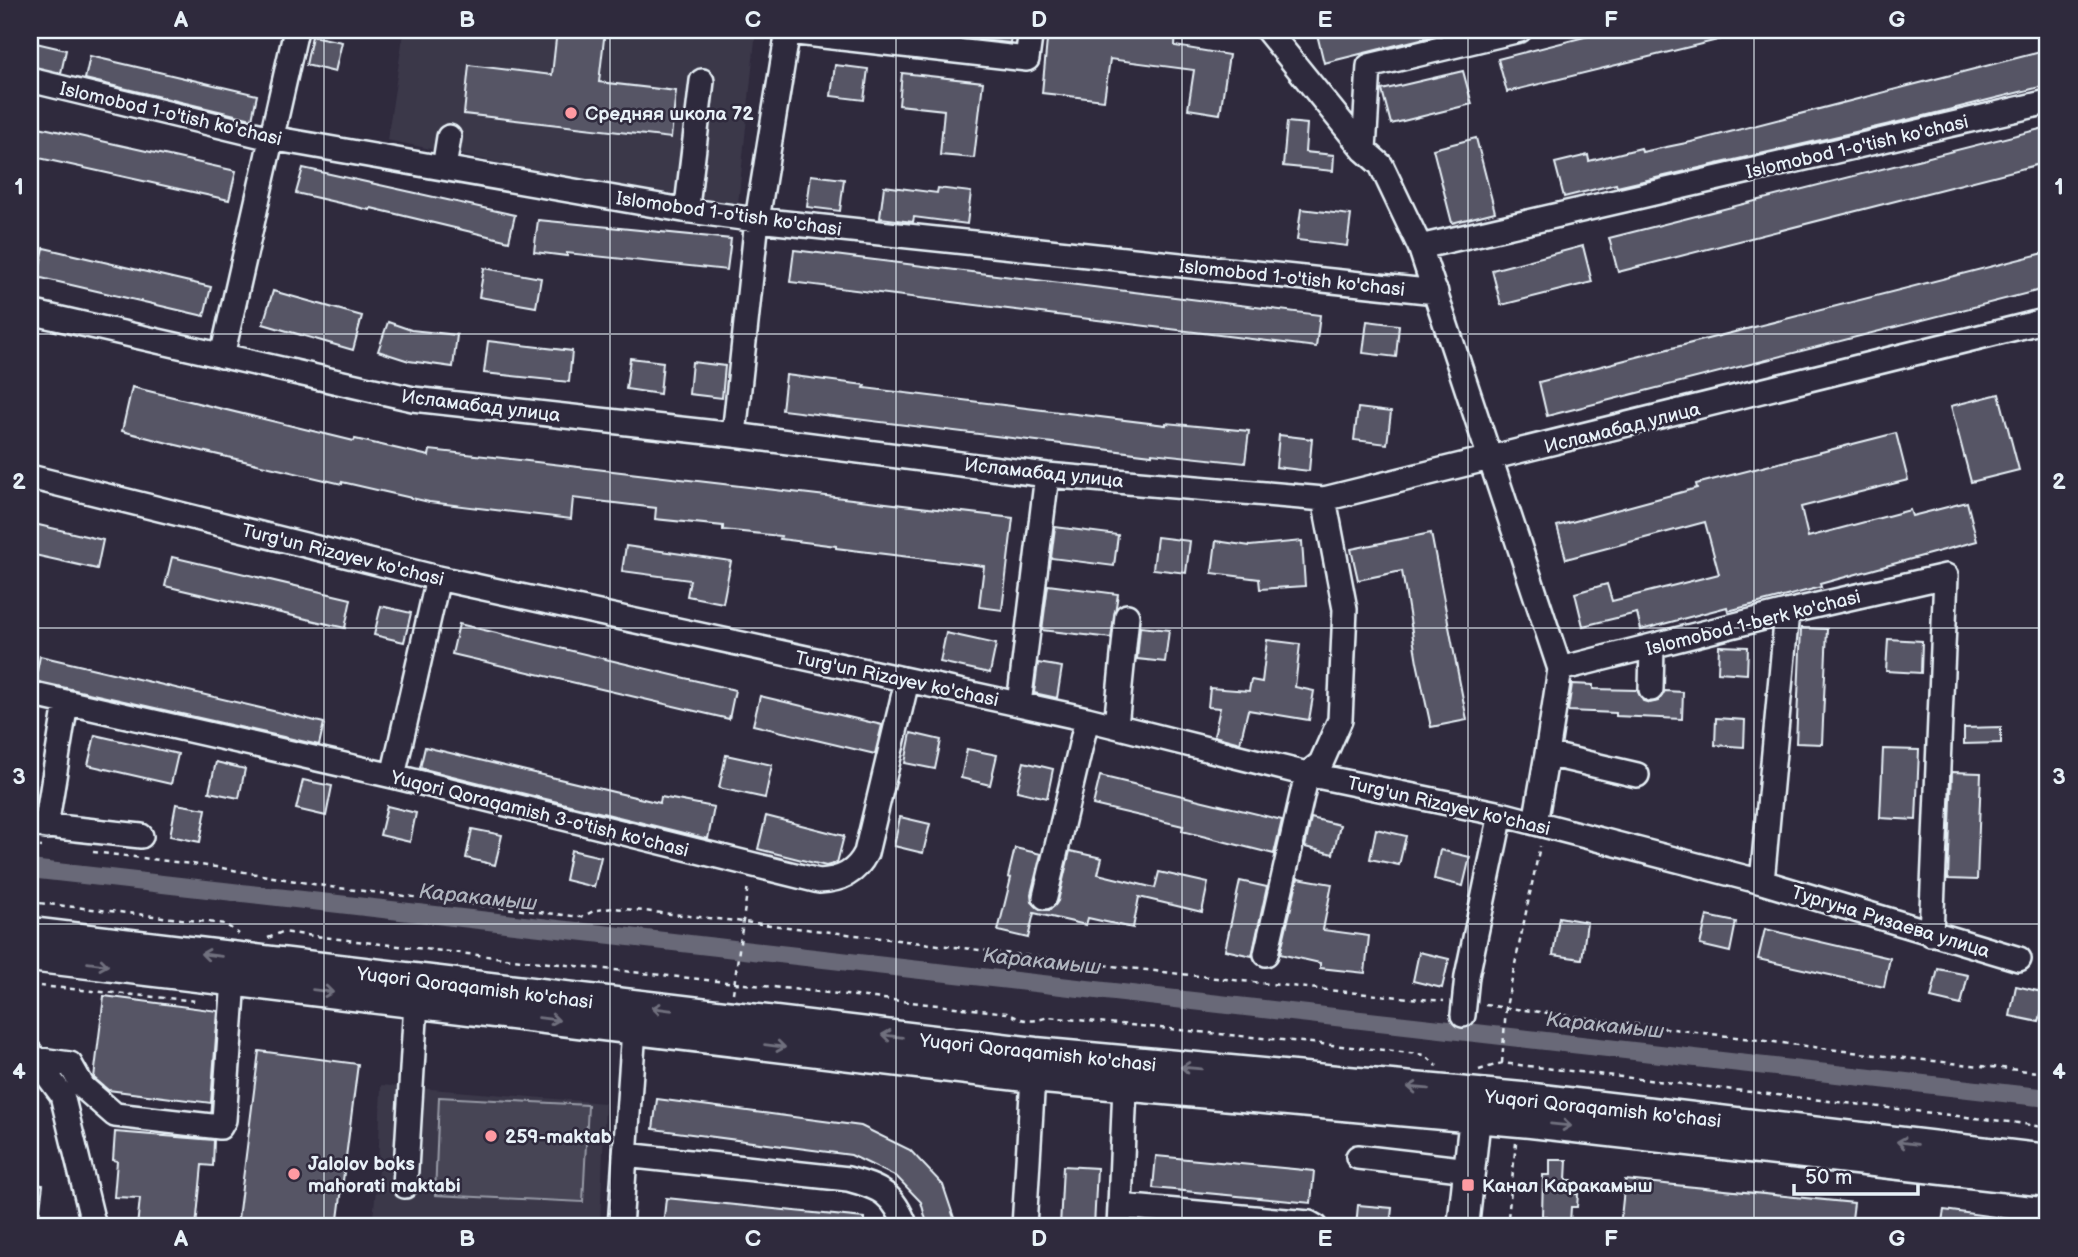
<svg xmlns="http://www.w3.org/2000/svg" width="2078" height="1257" font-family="'Balsamiq Sans',sans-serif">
<rect width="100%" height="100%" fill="#2f2a3d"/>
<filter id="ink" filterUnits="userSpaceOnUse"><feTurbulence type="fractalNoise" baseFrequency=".0143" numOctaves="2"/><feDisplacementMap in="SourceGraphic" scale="14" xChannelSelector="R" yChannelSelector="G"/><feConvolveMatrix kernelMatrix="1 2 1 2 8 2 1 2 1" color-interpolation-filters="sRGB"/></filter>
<g filter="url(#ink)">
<!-- built -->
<path fill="#3b3749" d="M404,30h352l-18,175 -169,-28 -182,-37z
M381,1085l224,18 -5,124h-228l6,-57z"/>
<!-- green -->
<path fill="#464455" stroke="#979aa6" stroke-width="2" d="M439,1097l149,8 -5,97 -148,-7z"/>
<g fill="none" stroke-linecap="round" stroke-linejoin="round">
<!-- canal -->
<path stroke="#696978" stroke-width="18" d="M30,869l2018,229"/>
</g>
<!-- building -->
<path fill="#575565" stroke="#e8f1f8" stroke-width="2" d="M557,30h48l-6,52 77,9 -5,47 -207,-24 5,-49 83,10z
M953,30h59l-2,13 -57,-6z
M1048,30h128l-1,16 54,9 -9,59 -32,-5 6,-39 -84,-11 -6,41 -62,-7z
M1316,30h124l1,4 -117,29z
M1612,30h129l1,4 -235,58 -9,-33z
M312,36l30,6 -7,30 -29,-7z
M36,43l30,7 -5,23 -30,-7z
M2048,50v35l-128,32 -303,70 -1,-3 -52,13 -9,-34 33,-8 1,6 52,-13 1,4 49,-10z
M90,56l167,39 -5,24 -167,-40z
M835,65l33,4 -4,31 -33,-4z
M1463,71l9,33 -81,20 -9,-34z
M902,73l81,9 -9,76 -34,-3 4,-45 -45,-5z
M1287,122l20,2 -2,28 29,3 -1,16 -50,-5z
M30,125l206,46 -7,29 -199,-44z
M2048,127v35l-430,110 -9,-34z
M1476,138l19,74 -43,11 -19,-74z
M303,168l212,47 -6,26 -138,-33 -1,2 -74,-17z
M811,175l33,4 -4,32 -33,-4z
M884,186l53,7 1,-5 33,4 -4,32 -53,-7 -1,5 -33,-4z
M1301,209l50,6 -4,31 -50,-6z
M538,220l193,19 -4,31 -160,-17v3l-33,-4z
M1583,246l9,36 -91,23 -9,-35z
M44,248l167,39 -7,29 -167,-39z
M794,250l526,65 -4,32 -526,-65z
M2048,252v36l-501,128 -8,-34z
M484,268l57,10 -5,29 -57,-10z
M273,291l89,25 -9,34 -90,-26z
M1367,321l32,4 -3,32 -33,-4z
M388,322l23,8 46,5 -4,32 -44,-6 -31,-10z
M488,341l84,10 -3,31 -85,-9z
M630,358l33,4 -3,32 -34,-5z
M692,362l33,4 -3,32 -33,-4z
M786,375l79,10 -1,3 302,37v-2l83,8 -4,32 -93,-10v2l-370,-45z
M132,387l222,54 1,-2 74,17 1,-6 64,7 519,61 -11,92 -23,-3 5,-41 -148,-18v-2l-56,-7 1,-3 -58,-6v-4l-68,-7 1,-11 -83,-10 -2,21 -142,-17 -87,-20v2l-170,-40 -50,-13z
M1999,394l20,76 -48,12 -20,-76z
M1358,408l33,4 -4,32 -33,-4z
M1896,433l12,47 -107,27 7,30 102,-27 2,6 55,-14 10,39 -157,43 1,3 -93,24 -1,-4 -86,23 -4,-17 -54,13 -8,-33 32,-9 5,17 107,-27 -14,-52 -139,37 -9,-33 140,-38 -1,-4z
M1279,435l33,4 -3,32 -33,-4z
M30,523l73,17 -6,29 -67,-15z
M1055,527l63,8 -4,31 -63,-8z
M1431,533l36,187 -36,7 -14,-65 -15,-91 -44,9 -7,-31z
M1157,537l33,4 -4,32 -33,-4z
M1216,541l34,5 52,-5 3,45 -45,3 -1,-10 -47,-6z
M626,546l105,15 -8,42 -36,-7 3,-16 -68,-9z
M172,557l179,42 -6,29 -180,-42z
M1048,585l70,9 -7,44 -69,-8z
M381,606l30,7 -7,29 -30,-7z
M459,624l276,66 -6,29 -277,-65z
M1140,627l29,3 -4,32 -28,-3z
M1801,628l26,1 -5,115 -26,-1z
M946,633l50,11 -6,29 -50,-11z
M1888,639l34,2 -1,32 -35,-2z
M1267,640l33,4 -5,43 19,4 -5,29 -61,-10 -8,33 -26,-7 6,-28 -12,-1 2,-19 39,3 2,-11 11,2z
M1719,646l29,1 -1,27 -29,-2z
M40,656l284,67 -5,22 -284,-64z
M1038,663l24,4 -5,31 -23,-5z
M1572,684l21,1v4l44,1 6,11 7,2 8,-2 7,-10 18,1 -1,27 -66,-3v-3l-48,-2z
M760,696l122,29 -7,29 -122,-29z
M1716,718l29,2 -1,27 -29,-2z
M2001,727v16l-37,1v-16z
M911,733l30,7 -6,29 -30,-6z
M95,735l83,19 -7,30 -83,-19z
M425,747l235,56 1,-6 53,10 -6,32 -288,-71z
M967,749l30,6 -7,30 -29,-7z
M1883,749l36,1 -3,70 -36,-2z
M726,755l46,10 -7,33 -46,-10z
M216,762l29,7 -6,29 -30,-6z
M1024,762l29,7 -6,29 -30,-7z
M1952,772l29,1 -4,107 -29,-1z
M1100,776l182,44 -8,34 -92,-23 1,-5 -90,-21z
M303,780l29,6 -6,30 -30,-7z
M176,804l30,5 -6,33 -30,-6z
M387,806l29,7 -6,29 -30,-7z
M766,816l78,20 -7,27 -11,3 -68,-17z
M900,817l30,7 -7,29 -29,-7z
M1311,818l29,7 -7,29 -28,-7z
M472,829l30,6 -7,30 -29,-7z
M1376,829l30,7 -7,29 -29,-6z
M1015,848l26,6 -10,40 1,8 9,8h9l8,-9 12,-50 32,7 -4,16 57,14 4,-16 49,11 -6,29 -63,-15 -6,31 -45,-10 -2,7 -52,-12 -6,25 -30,-7 13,-53 -3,-1z
M571,850l30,7 -7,30 -29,-7z
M1440,850l30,7 -7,29 -29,-7z
M1298,878l34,6 -9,46 46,6 -4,37 -45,-5v-5l-40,-9z
M1240,881l27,6 -15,69 -27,-6z
M1707,916l29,6 -6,30 -30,-7z
M1559,917l28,5 -5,37 -29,-4z
M1765,929l125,29 -6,29 -126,-28z
M1419,952l30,7 -7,29 -29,-7z
M1938,969l30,6 -7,30 -30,-7z
M2016,986l30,7 -7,29 -29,-6z
M104,996l114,15 -7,92 -103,-13 -14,-12z
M259,1051l99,13 -21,163h-100z
M657,1099l204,27 49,24 33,35 14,42h-29l-7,-25 -24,-25 -46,-22 -198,-26z
M115,1132l99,8 -1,26 -11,-1 -6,62h-59l3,-29 -26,-1 3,-36 -4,-1z
M1156,1156l158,15 -3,32 -158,-15z
M1550,1160h17l-1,20h6v14h6l-1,13h-6l-1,16 -7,-1 -1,5h-15v-11h-5l1,-41h7z
M1063,1166l34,2 -3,59h-34z
M1625,1180l229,23 -3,24h-231z
M30,1183l13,2 -5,39 -8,-1z
M666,1198l198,20v9h-201z
M1358,1205l34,3 -2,19h-34z
M1944,1210l66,9 -1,8h-68z"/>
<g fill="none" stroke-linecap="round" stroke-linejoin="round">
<defs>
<path id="minor" d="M1267,30l97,120 17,15 39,82 140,422 -13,85
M788,32l239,27 4,-29
M30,80l241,58 412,72 74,10 679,72
M1364,150l5,-84 151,-36
M444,168l5,-31
M683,210l5,-12 14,-117
M1420,247l628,-145
M30,312l383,87 321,36 313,40 277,24 724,-179
M222,356l74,-326
M734,435l23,-215 31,-190
M30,477l408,101 649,141 220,55 194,40 261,68 257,77
M1560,669l227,-57 159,-36 -15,358
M1651,689l1,-43
M30,694l363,82 426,105c22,-1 37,-8 47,-28l41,-172
M1019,704l28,-229
M1116,726l11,-110
M393,776l45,-198
M1535,823l12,-69 90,21
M30,824l111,12
M46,827l20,-124
M1762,882l25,-270
M1045,897l42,-178
M1266,954l41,-180 14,-11 19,-43 5,-111 -21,-110
M1463,1015l4,-39 34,-162
M30,1052l32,43 32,132
M34,1059l36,5 13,23 32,28 105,12 4,-7 10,-140
M625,1155l223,24c33,9 46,15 58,48
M1358,1157l111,13
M405,1186l12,-200
M1120,1206l5,-120
M620,1227l14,-198
M1024,1227l9,-150
M1119,1227l1,-21 189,17 7,4"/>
<path id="major" d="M30,933l1005,120 498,46 515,61
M30,956l1003,121 498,45 517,59
M1463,1227l12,-110 8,-16"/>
</defs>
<!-- minor casing -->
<use href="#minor" stroke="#e8f1f8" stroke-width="28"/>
<!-- major casing -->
<use href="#major" stroke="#e8f1f8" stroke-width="35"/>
<!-- path -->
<path stroke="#e8f1f8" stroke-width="2.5" stroke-dasharray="5 5" stroke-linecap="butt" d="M30,846l12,1
M93,852l123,15 114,20 251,30 15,-7 18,-2c277,28 553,69 830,93
M30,902l195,22 14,10
M268,938l14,-6c241,30 484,53 725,81 16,8 24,10 41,4l345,34 32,4 12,11
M30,985l167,16
M733,993l15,-108
M1485,1005l391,50 172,18
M1502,1063l4,-56 34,-161
M1479,1070l23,-7 516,60 30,5
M1507,1227l9,-84"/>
<!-- minor -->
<use href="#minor" stroke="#2f2a3d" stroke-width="23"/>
<!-- major -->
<use href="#major" stroke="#2f2a3d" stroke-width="30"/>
</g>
<!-- one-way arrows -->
<defs><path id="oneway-shaft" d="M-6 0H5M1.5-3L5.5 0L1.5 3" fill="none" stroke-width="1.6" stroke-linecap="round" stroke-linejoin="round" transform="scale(1.75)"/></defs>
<g stroke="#70707e">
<use href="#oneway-shaft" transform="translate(211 955) rotate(-173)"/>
<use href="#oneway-shaft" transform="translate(98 964) rotate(7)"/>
<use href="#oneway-shaft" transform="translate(323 991) rotate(7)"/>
<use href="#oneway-shaft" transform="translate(662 1009) rotate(-173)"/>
<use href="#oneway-shaft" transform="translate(549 1019) rotate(7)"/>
<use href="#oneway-shaft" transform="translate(892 1036) rotate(-173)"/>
<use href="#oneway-shaft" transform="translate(775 1046) rotate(7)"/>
<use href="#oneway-shaft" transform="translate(1191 1068) rotate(-175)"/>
<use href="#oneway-shaft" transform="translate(1418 1088) rotate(-175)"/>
<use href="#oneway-shaft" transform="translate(1561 1125) rotate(6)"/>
<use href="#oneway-shaft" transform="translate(1907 1143) rotate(-173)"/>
</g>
</g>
<!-- grid -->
<path fill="none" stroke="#e8f1f8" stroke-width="2" stroke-opacity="0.55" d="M324,30v1197M610,30v1197M896,30v1197M1182,30v1197M1468,30v1197M1754,30v1197M30,334h2018M30,628h2018M30,924h2018"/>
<!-- markers -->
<g fill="#ff9aa2" stroke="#2f2a3d" stroke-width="2.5">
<circle cx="571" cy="113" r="7"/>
<circle cx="491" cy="1136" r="7"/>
<circle cx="294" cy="1174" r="7"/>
<rect x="1461" y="1178" width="14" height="14" rx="3.5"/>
</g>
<g text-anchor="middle" stroke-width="5" stroke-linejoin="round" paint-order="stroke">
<!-- street labels -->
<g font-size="19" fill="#e8f1f8" stroke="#2f2a3d">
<text transform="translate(171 113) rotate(13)" y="7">Islomobod 1-o'tish ko'chasi</text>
<text transform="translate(1857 146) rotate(-13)" y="7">Islomobod 1-o'tish ko'chasi</text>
<text transform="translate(729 213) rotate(8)" y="7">Islomobod 1-o'tish ko'chasi</text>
<text transform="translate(1292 277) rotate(6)" y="7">Islomobod 1-o'tish ko'chasi</text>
<text transform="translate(481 405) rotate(7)" y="7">Исламабад улица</text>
<text transform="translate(1622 427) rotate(-14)" y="7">Исламабад улица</text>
<text transform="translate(1044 472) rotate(6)" y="7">Исламабад улица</text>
<text transform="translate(343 554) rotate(14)" y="7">Turg'un Rizayev ko'chasi</text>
<text transform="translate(1753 622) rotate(-14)" y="7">Islomobod 1-berk ko'chasi</text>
<text transform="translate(897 678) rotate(12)" y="7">Turg'un Rizayev ko'chasi</text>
<text transform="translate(1449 805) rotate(13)" y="7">Turg'un Rizayev ko'chasi</text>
<text transform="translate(540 813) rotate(14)" y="7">Yuqori Qoraqamish 3-o'tish ko'chasi</text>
<text transform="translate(1891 921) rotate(17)" y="7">Тургуна Ризаева улица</text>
<text transform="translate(475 987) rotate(7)" y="7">Yuqori Qoraqamish ko'chasi</text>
<text transform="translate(1038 1052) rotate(6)" y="7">Yuqori Qoraqamish ko'chasi</text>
<text transform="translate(1603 1108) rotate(6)" y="7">Yuqori Qoraqamish ko'chasi</text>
</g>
<!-- poi labels -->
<g font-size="19" font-weight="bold" fill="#e8f1f8" stroke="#2f2a3d" text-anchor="start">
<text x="585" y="120">Средняя школа 72</text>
<text x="505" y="1143">259-maktab</text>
<text x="308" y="1170">Jalolov boks<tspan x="308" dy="22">mahorati maktabi</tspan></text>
<text x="1482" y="1192">Канал Каракамыш</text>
</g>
<!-- water labels -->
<g font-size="21" font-style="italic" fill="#afb4be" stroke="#2f2a3d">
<text transform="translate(478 897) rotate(6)" y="7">Каракамыш</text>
<text transform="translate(1042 961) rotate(6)" y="7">Каракамыш</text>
<text transform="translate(1605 1025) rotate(6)" y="7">Каракамыш</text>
</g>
</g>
<!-- margin -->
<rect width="2078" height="1257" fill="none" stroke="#2f2a3d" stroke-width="77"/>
<!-- scale -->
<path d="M1794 1184v10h124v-10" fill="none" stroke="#e8f1f8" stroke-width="3.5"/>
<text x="1805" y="1184" font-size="21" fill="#e8f1f8" stroke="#2f2a3d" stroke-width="5" paint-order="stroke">50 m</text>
<rect x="38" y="38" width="2001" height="1180" fill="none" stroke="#e8f1f8" stroke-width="2.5"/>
<g font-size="23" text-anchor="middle" font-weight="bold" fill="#e8f1f8">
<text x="181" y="27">A</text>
<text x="467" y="27">B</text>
<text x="753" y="27">C</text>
<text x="1039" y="27">D</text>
<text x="1325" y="27">E</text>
<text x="1611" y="27">F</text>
<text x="1897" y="27">G</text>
<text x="19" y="194">1</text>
<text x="2059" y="194">1</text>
<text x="19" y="489">2</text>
<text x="2059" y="489">2</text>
<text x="19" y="784">3</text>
<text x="2059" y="784">3</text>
<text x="19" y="1079">4</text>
<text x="2059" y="1079">4</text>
<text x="181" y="1246">A</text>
<text x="467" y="1246">B</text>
<text x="753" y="1246">C</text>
<text x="1039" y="1246">D</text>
<text x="1325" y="1246">E</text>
<text x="1611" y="1246">F</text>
<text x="1897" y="1246">G</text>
</g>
</svg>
